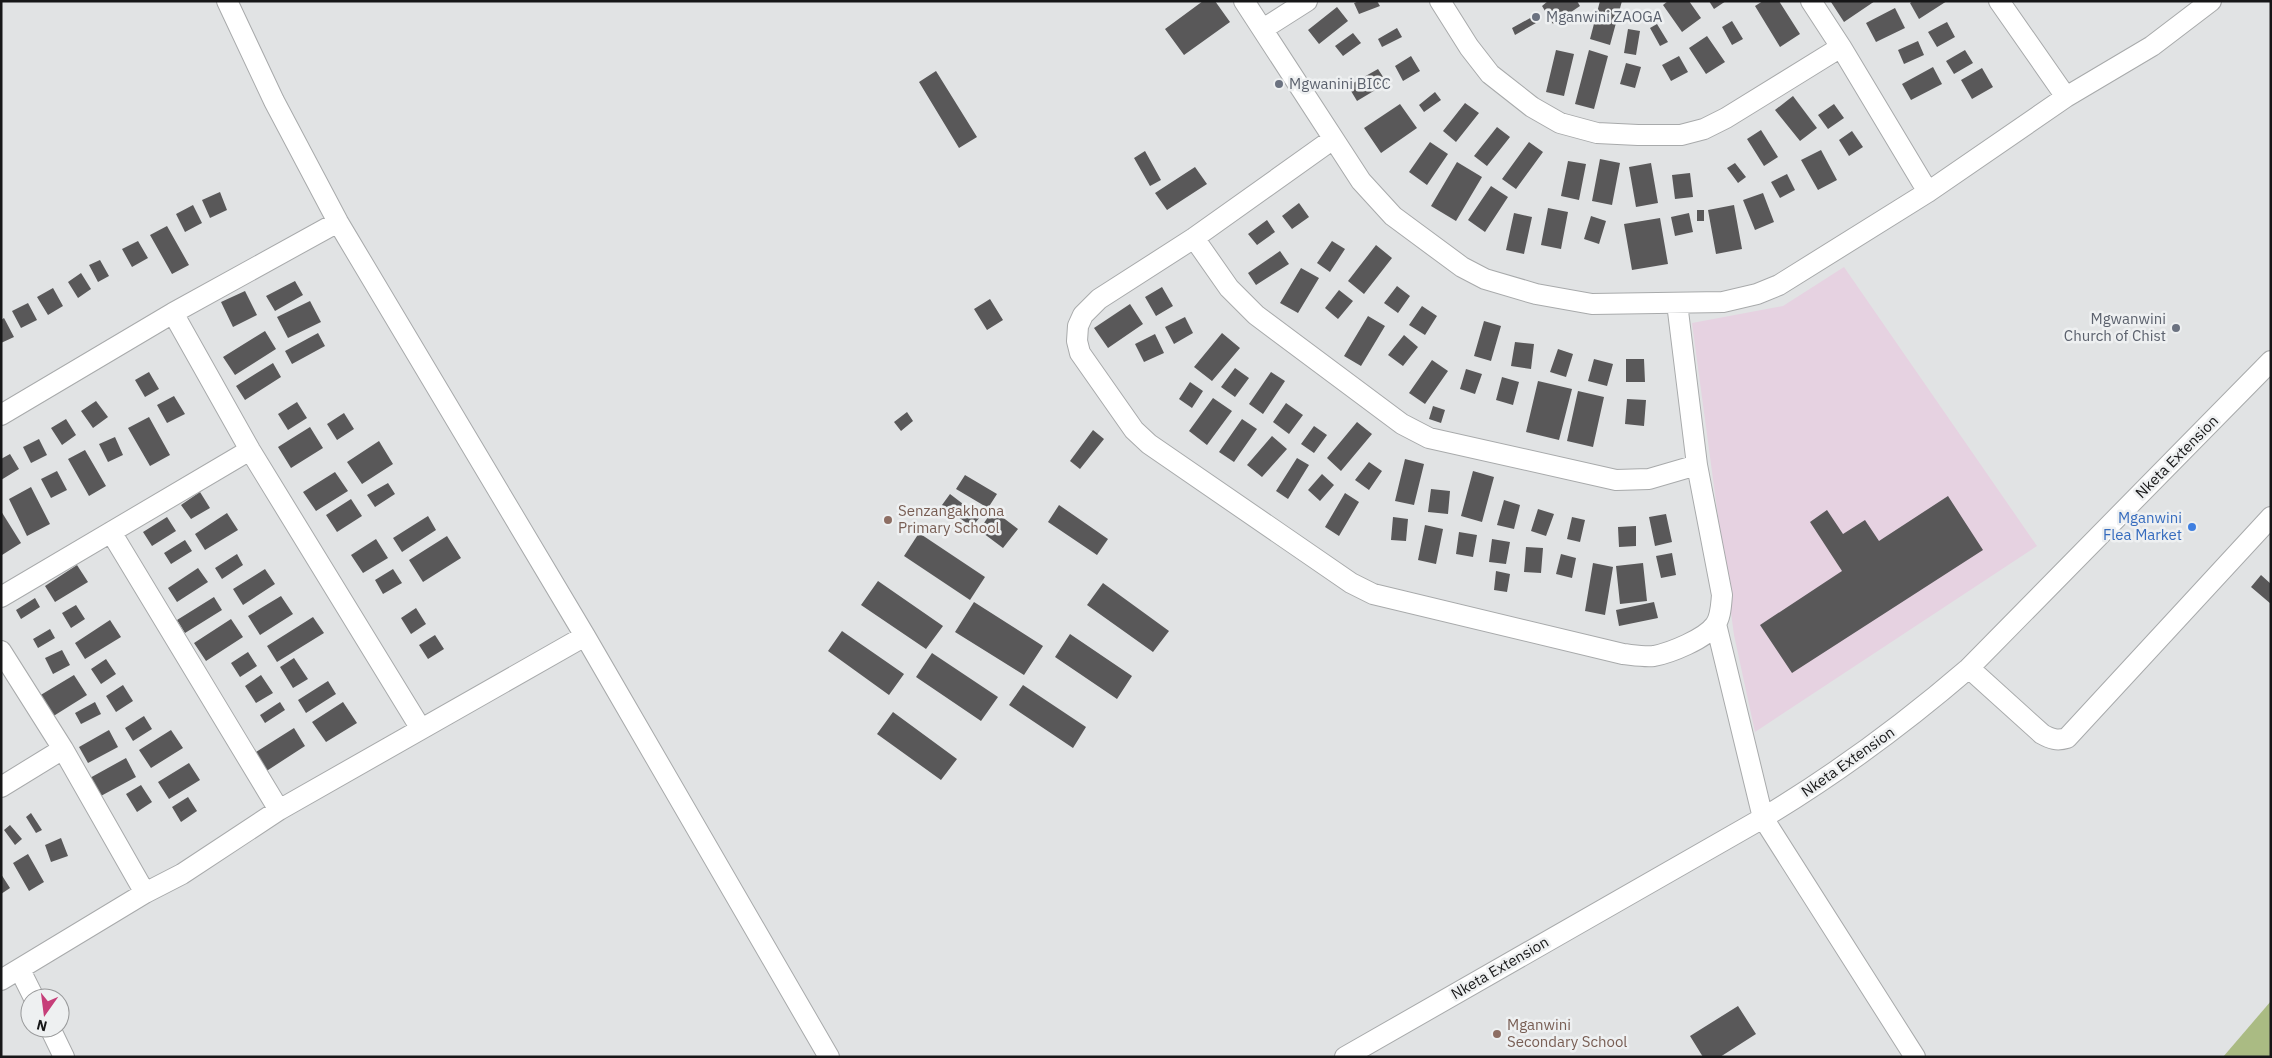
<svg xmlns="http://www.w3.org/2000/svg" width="2272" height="1058" font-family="'IBM Plex Sans',sans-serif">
<rect width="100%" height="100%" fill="#e1e3e4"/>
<!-- industrial -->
<path fill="#e6d2e1" d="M1844,267l193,279 -282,186 -21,-97 -42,-312 91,-17z"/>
<!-- green -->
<path fill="#aabb83" d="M2271,1001v56h-48z"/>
<!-- building -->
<path fill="#595859" d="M1203,1h12l15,21 -46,33 -19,-26z
M1359,1h18l3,5 -21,8 -5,-11z
M1548,1h29l3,5 -27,18 -11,-18z
M1600,1h22l-12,44 -20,-6z
M1668,1h21l12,17 -19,14 -19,-27z
M1709,1h17l-12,8z
M1763,1h16l21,33 -20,13 -25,-41z
M1833,1h42l-31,21 -13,-20z
M1913,1h34l-28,18 -9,-16z
M1337,7l11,14 -29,23 -11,-14z
M1895,8l10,20 -29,14 -10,-19z
M1532,17l4,6 -21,12 -3,-7z
M1732,21l11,18 -11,6 -10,-18z
M1947,22l8,15 -18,10 -9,-15z
M1657,24l11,18 -8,4 -10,-18z
M1397,28l5,9 -20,10 -4,-8z
M1628,29l12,2 -4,24 -12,-2z
M1353,33l8,10 -18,13 -8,-10z
M1707,36l18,26 -19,12 -17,-26z
M1918,41l6,14 -20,9 -6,-14z
M1556,50l18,4 -10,42 -18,-4z
M1589,50l19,6 -14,53 -19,-5z
M1965,50l8,13 -19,11 -8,-13z
M1411,56l9,15 -17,10 -8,-15z
M1679,56l9,16 -17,9 -9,-16z
M1626,63l15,4 -6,21 -15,-4z
M1933,67l9,17 -31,16 -9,-16z
M1982,68l11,19 -21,12 -11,-19z
M1378,69l9,14 -30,18 -9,-15z
M936,71l41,66 -18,11 -40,-66z
M1435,92l6,8 -17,12 -5,-7z
M1793,96l24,32 -17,13 -25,-31z
M1465,103l14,10 -23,29 -13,-11z
M1400,104l17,24 -36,25 -17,-25z
M1834,104l10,14 -16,11 -10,-14z
M1497,127l13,10 -23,29 -13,-10z
M1761,130l17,27 -14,9 -17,-27z
M1852,131l11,16 -14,9 -10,-16z
M1430,142l18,12 -21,31 -18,-13z
M1529,142l14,10 -27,37 -14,-10z
M1821,150l16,30 -19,10 -17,-30z
M1145,151l16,29 -11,6 -16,-28z
M1600,159l20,4 -8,42 -20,-4z
M1568,161l18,3 -7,36 -18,-4z
M1457,162l25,15 -26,44 -25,-15z
M1651,163l7,40 -22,4 -7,-40z
M1735,163l11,14 -8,6 -11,-15z
M1195,167l12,17 -40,26 -12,-17z
M1690,173l3,24 -18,2 -3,-24z
M1787,174l8,16 -15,8 -9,-16z
M1491,186l17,11 -23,35 -17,-12z
M220,192l7,18 -17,8 -8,-18z
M1763,193l11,29 -19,8 -12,-30z
M1299,203l10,14 -17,12 -10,-13z
M193,205l9,18 -17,9 -9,-18z
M1734,205l8,44 -26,5 -8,-44z
M1548,208l20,4 -7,37 -20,-4z
M1697,210h7v11h-7z
M1514,213l18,4 -8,37 -18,-4z
M1689,213l4,19 -18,4 -4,-19z
M1591,216l15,5 -7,23 -15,-5z
M1660,218l8,46 -36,6 -8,-46z
M1267,220l8,12 -18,13 -9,-11z
M167,226l22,39 -17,9 -22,-39z
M138,241l10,17 -16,9 -10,-18z
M1332,241l13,8 -15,23 -13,-9z
M1376,245l16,13 -28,36 -16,-13z
M1280,251l9,13 -33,21 -8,-12z
M100,260l9,16 -11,6 -9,-17z
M1301,268l18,10 -21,35 -18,-10z
M81,273l10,16 -13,9 -10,-16z
M295,281l8,14 -28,16 -9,-15z
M1397,286l13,10 -12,17 -14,-10z
M1162,287l11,19 -17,10 -11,-19z
M53,288l10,18 -15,9 -11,-18z
M1339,290l14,11 -15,18 -13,-11z
M245,291l12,24 -24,12 -12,-25z
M990,299l13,21 -16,10 -13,-21z
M310,301l11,21 -33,16 -11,-21z
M28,303l9,17 -16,8 -9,-17z
M1130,304l13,20 -35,24 -14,-20z
M1422,306l15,10 -12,19 -16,-10z
M1368,316l17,10 -24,40 -17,-10z
M1185,317l8,16 -19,11 -9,-17z
M4,318l10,19 -13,6v-23z
M1484,321l17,5 -10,35 -17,-5z
M265,331l11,18 -41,26 -12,-18z
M318,333l7,13 -33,18 -7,-13z
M1222,333l18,15 -28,33 -18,-14z
M1155,334l9,19 -20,9 -9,-18z
M1404,335l14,12 -15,19 -15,-11z
M1515,342l19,2 -3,25 -20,-3z
M1558,349l15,5 -7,23 -16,-5z
M1594,359l19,5 -6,22 -19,-5z
M1626,359h18l1,23h-19z
M1432,360l16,11 -23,33 -16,-11z
M273,363l8,14 -36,23 -9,-14z
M1235,368l14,10 -14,19 -14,-10z
M1466,369l16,5 -7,20 -15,-5z
M149,372l10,17 -14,8 -10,-17z
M1271,372l14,9 -22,33 -14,-10z
M1502,377l17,5 -6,23 -17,-5z
M1538,381l34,8 -13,51 -33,-8z
M1190,382l13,9 -11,17 -13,-9z
M1578,391l26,6 -11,50 -26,-6z
M174,396l11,18 -18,9 -10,-18z
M1213,398l19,13 -25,34 -18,-14z
M1627,399l19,1 -2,26 -19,-2z
M96,401l12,16 -15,11 -12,-17z
M297,402l10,16 -19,12 -10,-16z
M1286,403l17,12 -14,19 -16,-12z
M1433,406l12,4 -4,13 -12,-4z
M907,412l6,9 -12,10 -7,-9z
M344,413l10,16 -17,11 -10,-16z
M149,417l21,38 -20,11 -22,-38z
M66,419l10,16 -14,10 -11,-17z
M1242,419l15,10 -23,33 -15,-10z
M1357,422l15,12 -31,37 -14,-13z
M1314,426l13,9 -13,18 -13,-9z
M310,427l13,21 -32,20 -13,-21z
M1093,430l11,9 -24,30 -10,-8z
M1272,436l15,13 -25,28 -15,-12z
M115,437l8,18 -15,7 -9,-18z
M39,439l8,16 -16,8 -8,-16z
M379,441l14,23 -31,20 -15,-22z
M85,450l21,36 -17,10 -21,-37z
M10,454l9,15 -18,11v-21z
M1297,458l12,7 -21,34 -12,-8z
M1405,459l19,5 -10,41 -19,-4z
M1369,462l13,9 -13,19 -14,-10z
M57,471l10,19 -16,8 -10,-19z
M1473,471l21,6 -12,45 -21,-6z
M335,472l13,19 -32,20 -13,-19z
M1322,474l12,11 -14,16 -12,-11z
M965,475l32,19 -9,14 -32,-19z
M388,483l7,11 -20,13 -8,-12z
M31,487l19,37 -23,12 -18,-37z
M1431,489l19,2 -2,23 -20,-2z
M200,492l10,16 -19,11 -10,-14z
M1345,493l14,9 -20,34 -14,-9z
M950,494l30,23 -8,10 -30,-22z
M1948,496l35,54 -191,123 -32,-48 82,-54 -32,-49 17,-12 16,24 22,-14 14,21z
M351,499l11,17 -25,16 -11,-17z
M1504,500l16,5 -6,24 -17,-4z
M1059,505l49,34 -11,16 -49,-33z
M1538,509l16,5 -8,22 -15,-5z
M993,510l25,19 -15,19 -24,-18z
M1,511l20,32 -19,12 -1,-2z
M227,513l11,17 -33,20 -10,-16z
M1666,514l6,28 -17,4 -6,-29z
M428,516l8,14 -34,22 -9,-14z
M167,517l9,14 -24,15 -9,-14z
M1393,517l15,2 -2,22 -15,-1z
M1572,517l13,3 -5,22 -13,-3z
M1425,525l18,4 -7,35 -18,-4z
M1636,526v20l-17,1 -1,-20z
M1459,532l18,3 -4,22 -17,-3z
M919,533l66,44 -15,23 -66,-44z
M447,536l14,22 -38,24 -14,-22z
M376,539l12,19 -25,15 -12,-18z
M1492,539l18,3 -4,22 -17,-2z
M185,540l7,11 -21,13 -7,-11z
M1526,547l17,1 -2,25 -17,-1z
M1672,553l4,22 -15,3 -5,-22z
M237,554l6,11 -21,14 -7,-11z
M1561,554l15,4 -4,20 -16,-4z
M1593,563l20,4 -8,48 -20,-4z
M1643,563l4,38 -27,3 -4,-38z
M77,565l11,17 -33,20 -10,-16z
M198,568l10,14 -31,20 -9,-14z
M265,569l10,15 -32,21 -10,-16z
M393,569l9,14 -19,11 -8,-14z
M1496,571l14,3 -3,18 -13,-2z
M2261,575l10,9v20l-20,-17z
M878,581l65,45 -17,23 -65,-44z
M1103,583l66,48 -16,21 -66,-47z
M281,596l12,18 -33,21 -12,-19z
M214,597l8,13 -37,23 -8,-13z
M35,598l5,9 -19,12 -5,-9z
M974,602l69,44 -19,29 -69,-43z
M1654,602l4,16 -39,8 -3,-16z
M76,605l9,14 -14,9 -9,-15z
M416,608l10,16 -15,10 -10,-16z
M313,617l11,16 -47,29 -10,-16z
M231,619l12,18 -37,24 -12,-18z
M110,620l11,17 -36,22 -10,-16z
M50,629l5,9 -17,10 -5,-9z
M842,631l62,43 -15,21 -61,-44z
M1070,634l62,42 -15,23 -62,-42z
M435,635l9,14 -16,10 -9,-14z
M62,650l8,15 -17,9 -8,-16z
M248,652l9,14 -17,11 -9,-14z
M932,653l66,44 -17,24 -65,-44z
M294,658l14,21 -15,9 -13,-21z
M106,659l10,15 -15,10 -10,-15z
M74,675l13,20 -35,22 -13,-21z
M261,675l12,18 -17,10 -11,-17z
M328,681l8,13 -30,19 -8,-13z
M123,685l10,16 -17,11 -10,-16z
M1023,685l63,42 -13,21 -64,-43z
M95,702l6,12 -20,10 -6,-11z
M280,702l5,8 -20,13 -5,-8z
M343,702l14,21 -31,19 -14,-20z
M893,712l64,47 -16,21 -64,-46z
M144,716l8,13 -19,12 -8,-13z
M294,728l11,18 -40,26 -12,-18z
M109,730l9,17 -30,16 -9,-16z
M171,730l12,18 -32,20 -12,-18z
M126,758l10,19 -37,20 -11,-18z
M189,763l11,17 -31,19 -11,-17z
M141,785l11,17 -15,10 -11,-18z
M188,797l9,14 -16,11 -9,-15z
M31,813l11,17 -6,3 -10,-16z
M10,825l12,14 -7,6 -11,-15z
M61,838l7,18 -17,6 -6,-17z
M28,854l16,28 -15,9 -16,-28z
M1,874l9,14 -9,6z
M1738,1006l18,28 -36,23h-17l-13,-21z"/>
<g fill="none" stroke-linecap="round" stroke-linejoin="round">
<defs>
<path id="minor" d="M227,1l47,100 64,121 247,414 244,421
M1244,1l117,180 32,35 69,51 23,12 51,15 56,10 131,-2 34,-8 22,-9 149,-93 138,-95 86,-51 59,-45
M1440,1l29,46 21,27 42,33 28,16 37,10 41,2h43l23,-6 22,-11 115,-71
M1811,1l30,46 87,145
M1999,1l67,96
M1263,29l44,-28
M1333,139l-139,99 -95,61 -16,16 -5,11 -1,15 3,12 54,77 15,14 202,139 22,11 250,60c10,1 21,3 31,2 16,-3 51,-17 61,-31 6,-8 6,-20 7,-30l-25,-130 -20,-162
M1194,238l35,50 27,27 146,109 27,14 187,42 33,-1 48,-14
M173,313l77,137 171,279
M1,415l172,-102 165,-91
M111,532l168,278
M1,597l249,-147
M1716,624l47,194 152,239
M1,651l62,98 82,144
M1969,668l73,66c9,5 15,7 25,4l204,-221
M1,787l62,-38
M20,970l14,28
M1,980l144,-87 37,-19 97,-64 306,-174
M50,1028l14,29
M1345,1057l418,-239c73,-44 141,-94 206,-150l302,-307"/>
</defs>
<!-- minor casing -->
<use href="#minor" stroke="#a8aaab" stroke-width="22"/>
<!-- minor -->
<use href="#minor" stroke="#fff" stroke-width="20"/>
</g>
<!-- markers -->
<g fill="#6b7280" stroke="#eef0f1" stroke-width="2">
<circle cx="1536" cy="17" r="5"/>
<circle cx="1279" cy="84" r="5"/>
<circle cx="2176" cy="328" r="5"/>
</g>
<g fill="#8d6e63" stroke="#eef0f1" stroke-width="2">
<circle cx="888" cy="520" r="5"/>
<circle cx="1497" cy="1034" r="5"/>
</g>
<circle fill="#3f7fe0" stroke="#eef0f1" stroke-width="2" cx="2192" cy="527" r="5"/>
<g text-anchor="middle" stroke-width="5" stroke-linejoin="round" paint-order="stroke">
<!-- worship labels -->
<g font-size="15" fill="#5b616d" stroke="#eef0f1" text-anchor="start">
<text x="1546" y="22">Mganwini ZAOGA</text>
<text x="1289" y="89">Mgwanini BICC</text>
<text x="2166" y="324" text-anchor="end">Mgwanwini<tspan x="2166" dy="17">Church of Chist</tspan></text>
</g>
<!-- street labels -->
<g font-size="15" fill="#171718" stroke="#eef0f1">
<text transform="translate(2177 457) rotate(-45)" y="5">Nketa Extension</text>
<text transform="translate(1848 762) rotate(-35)" y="5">Nketa Extension</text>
<text transform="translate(1500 968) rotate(-30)" y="5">Nketa Extension</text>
</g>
<!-- education labels -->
<g font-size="15" fill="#785e54" stroke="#eef0f1" text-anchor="start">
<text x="898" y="516">Senzangakhona<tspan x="898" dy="17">Primary School</tspan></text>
<text x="1507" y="1030">Mganwini<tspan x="1507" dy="17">Secondary School</tspan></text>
</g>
<!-- shop labels -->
<g font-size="15" fill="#366cbe" stroke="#eef0f1" text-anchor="end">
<text x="2182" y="523">Mganwini<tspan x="2182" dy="17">Flea Market</tspan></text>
</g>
</g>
<!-- border -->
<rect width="2272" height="1058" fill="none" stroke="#171718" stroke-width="5"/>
<!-- north arrow -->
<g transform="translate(45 1013) rotate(194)"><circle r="24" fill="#eef0f1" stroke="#98999a"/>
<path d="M0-4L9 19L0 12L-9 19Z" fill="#c63e79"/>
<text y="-8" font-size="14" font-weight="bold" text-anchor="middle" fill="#171718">N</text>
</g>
</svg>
